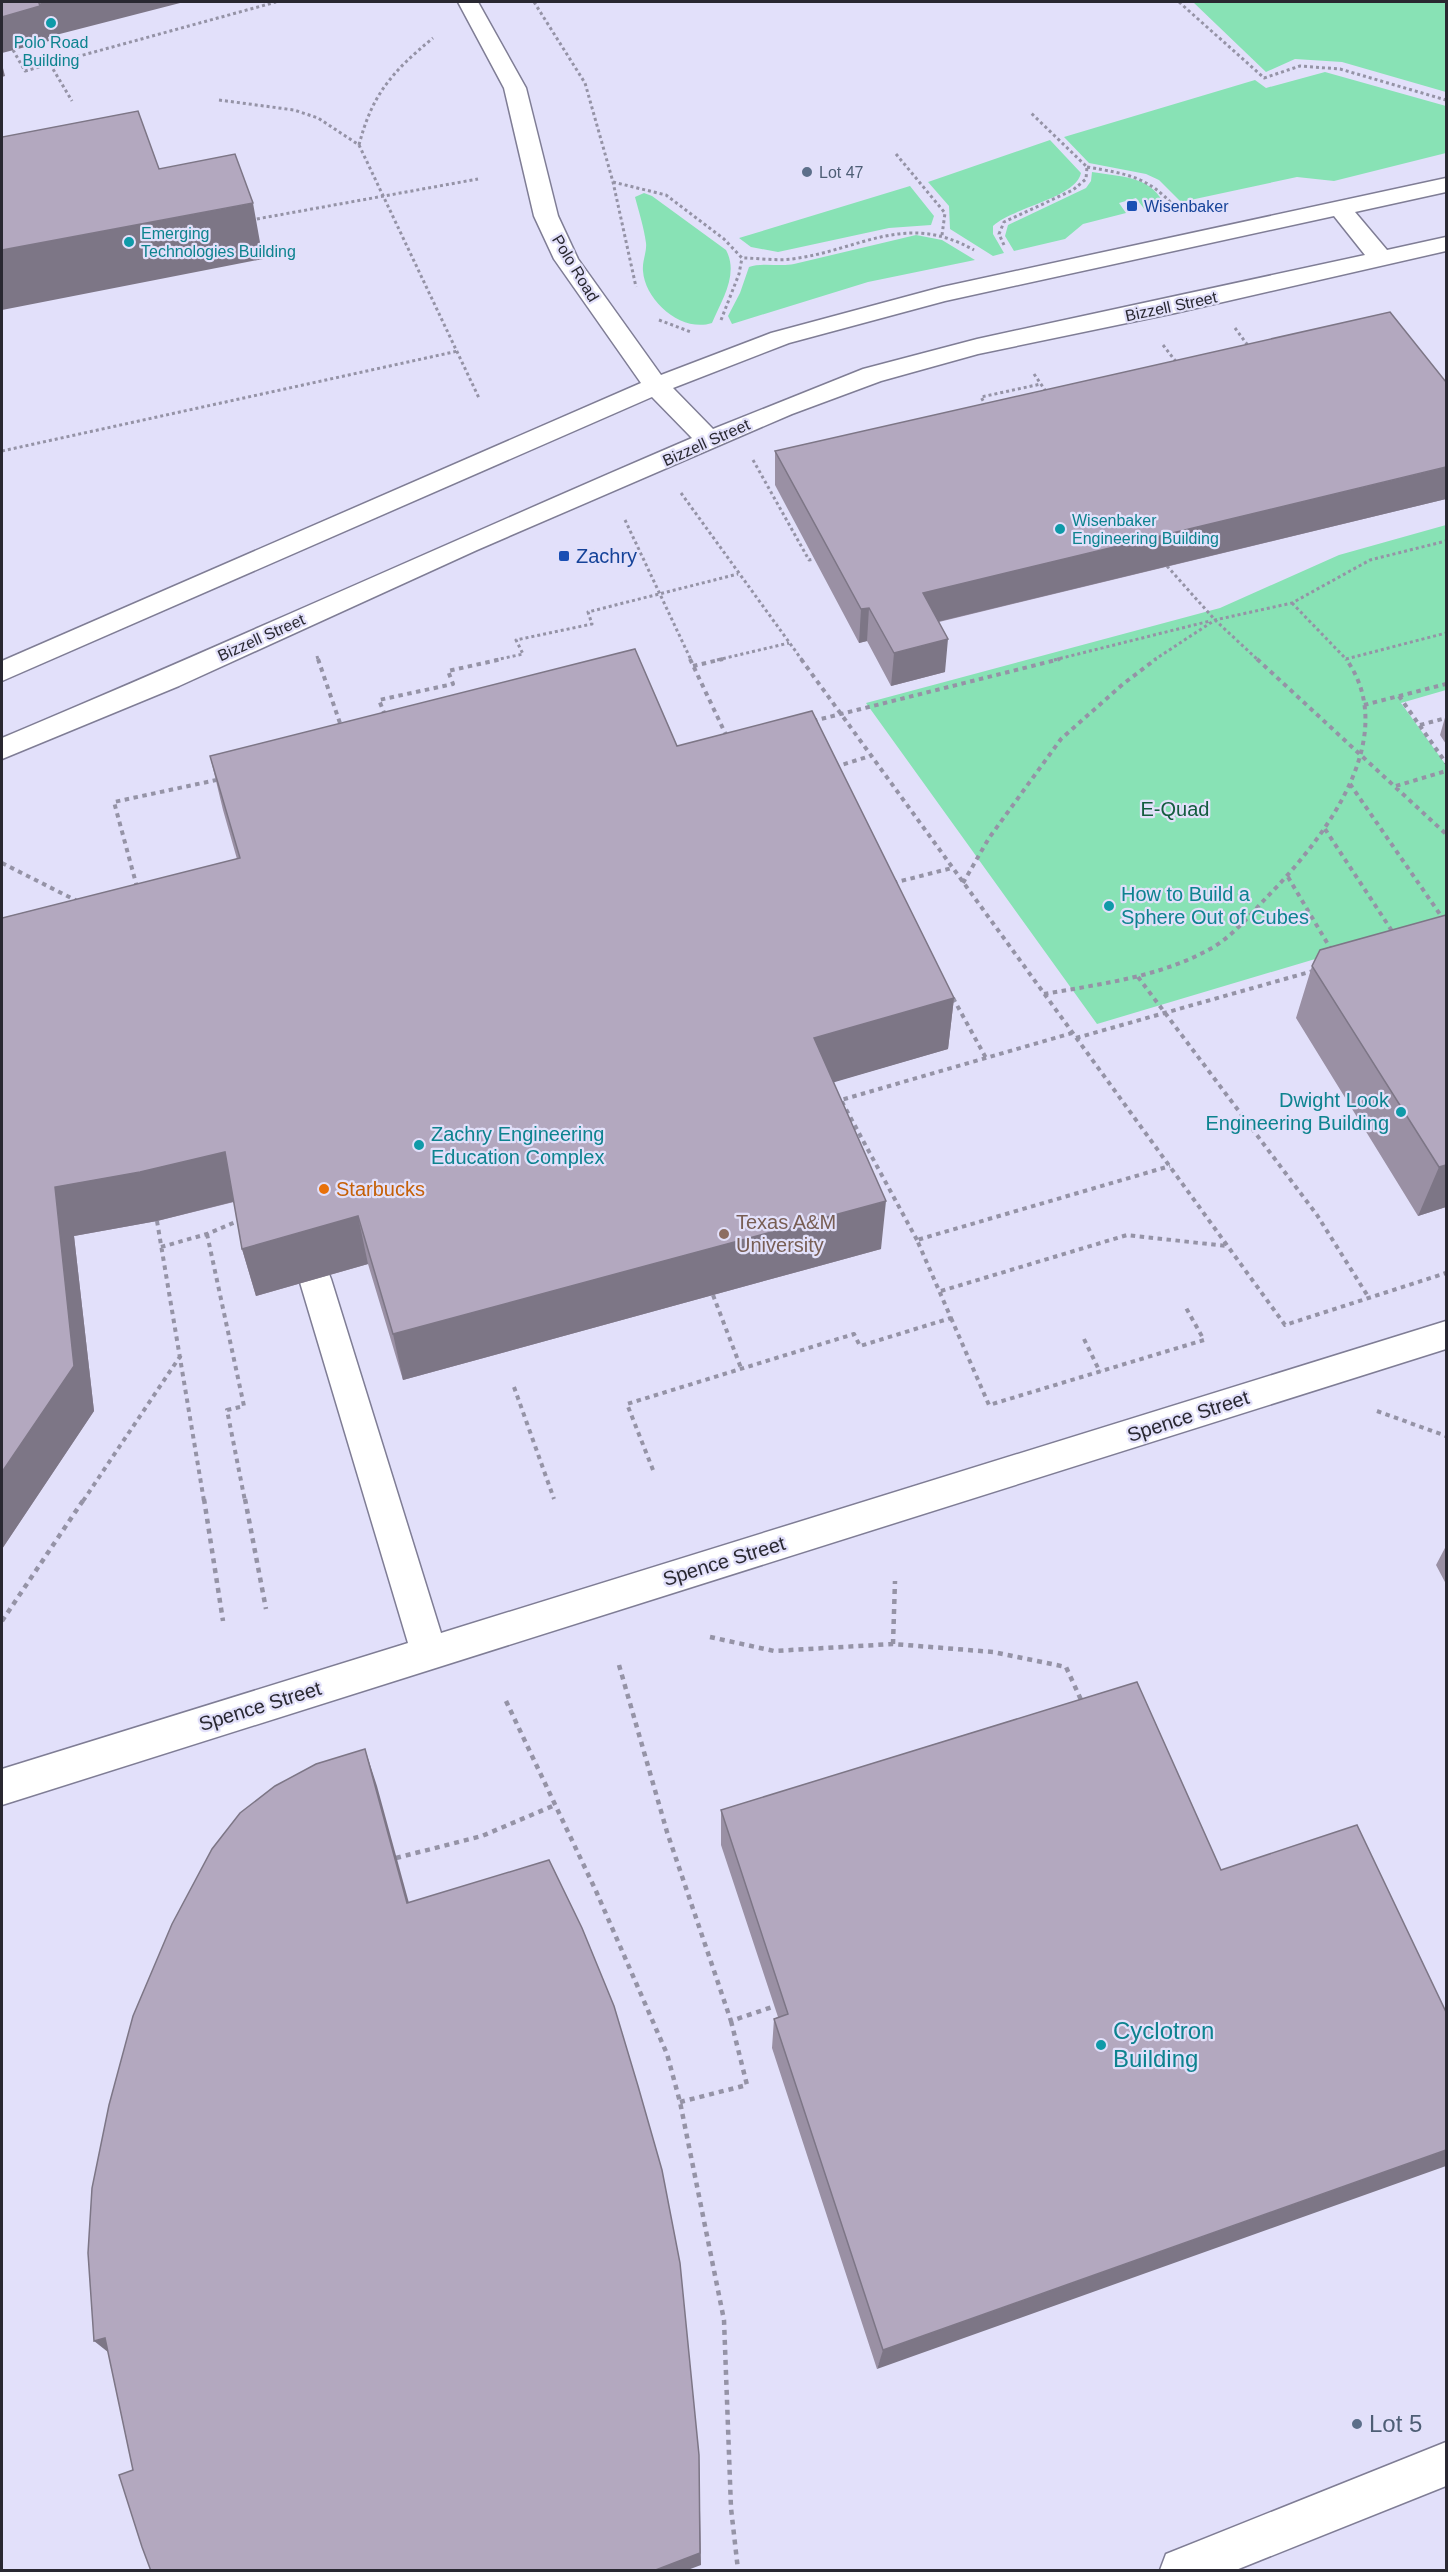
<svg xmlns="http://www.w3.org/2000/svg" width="1448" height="2572" font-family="Arial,sans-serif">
<rect width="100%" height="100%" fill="#e2e0fa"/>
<!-- green -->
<path fill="#88e2b5" d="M1193,2h253v90l-104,-30 -47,-3 -29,13z
M1325,72l121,34v47l-112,28 -37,-4 -116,25 -22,-22 -13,-6 -57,-11 -25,-26 191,-57 11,8z
M1050,140l31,33c-5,25 -68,34 -88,53v8l11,19 -11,3 -43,-27 -1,-23 -21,-24z
M1092,172c27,5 57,3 71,30l-2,4 -16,4 -9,-12 -17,5 7,10 -43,11 -18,15 -51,12 -9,-15 3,-11 78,-37 5,-7z
M910,186l24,30 -3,9 -42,3 -111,24 -27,-5 -12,-9z
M644,193l8,3 74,54c13,24 -4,50 -14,73 -30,10 -67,-22 -69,-52 -1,-10 4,-19 3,-28 -2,-15 -7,-31 -11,-46z
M916,235l26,5 33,20 -107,22 -136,42 -4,-8 12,-23 9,-26c13,-5 31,0 45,-3z
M1446,525v165l-45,13 45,62v155l-349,104 -231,-321 354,-95 119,-53z"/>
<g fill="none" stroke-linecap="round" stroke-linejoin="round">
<defs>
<path id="minor" d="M458,2h20l48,86 32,128 20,43 83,116 110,-42 171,-46 504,-109v14l-91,20 32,38 59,-13v14l-271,62 -197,41 -97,27 -89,33 -315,136 -298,136 -177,73v-21c231,-97 459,-201 690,-300l-40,-41 -650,284v-20l639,-278 -87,-124 -20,-43 -30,-128zM1334,216l31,39 -388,84 -114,30 -150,60 -40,-41 116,-45 156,-42z
M315,1265l12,4 4,10 110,354 1005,-312v28l-1444,456v-36l406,-126 -109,-364 4,-10z
M1446,2442v44l-210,84h-76l6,-16z"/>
</defs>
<!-- minor casing -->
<use href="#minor" stroke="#7f7d95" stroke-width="3"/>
<!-- path-far2 -->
<path stroke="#9593a6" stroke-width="3" stroke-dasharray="3 3" stroke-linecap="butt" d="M534,2l51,81 28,99 23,105
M1179,2l85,76 36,-12 40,3 106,31
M13,50l12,21 251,-69
M50,64l22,37
M219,100l75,10 24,8 41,27 120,253
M359,145c13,-51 34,-74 74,-107
M896,154l49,59 -3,22
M1087,167c40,7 60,9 88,40
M613,182l53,13 58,44 18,19c16,0 34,3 50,1 69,-9 113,-48 182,-9
M251,220l227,-41
M1004,245l-5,-11 5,-12 69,-32 13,-11 1,-12 -56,-54
M659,320l32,12
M721,320l18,-46 3,-16
M1235,328l14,19
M1163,345l14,18
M1034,374l13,19
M986,406l-5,-9 60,-13
M2,451l456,-100
M753,460l56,100 5,-1
M681,493l121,167
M625,520l66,140
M1167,566l48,54 43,40
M1292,603l55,57
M317,656l1,4
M1346,659l100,-26
M495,660l28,-6 -7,-14 76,-16 -4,-12 150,-38
M717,660l72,-17
M1054,660l156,-39
M1154,660l61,-40 77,-17 78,-43 76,-19"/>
<!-- path-far1 -->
<path stroke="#9593a6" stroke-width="4" stroke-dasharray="4.5 4.5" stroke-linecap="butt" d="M318,659l23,67
M690,659l37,78
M801,659l484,666 161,-52
M1257,659l189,175
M693,666l30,-7
M1399,696l47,67
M1364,705l82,-21
M385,715l-6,-15 74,-16 -5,-13 54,-12
M813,721l247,-62
M1420,725l26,-7
M835,767l35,-11
M1350,784l96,139
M1396,786l50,-15
M1325,829l69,105
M2,863l77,39
M1288,877l44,74
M893,883l59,-15
M963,883l26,-45 72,-99 62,-55 33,-25
M137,887l-23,-85 107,-23
M1138,977l179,238 52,83
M1044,994c56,-10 116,-17 166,-45 22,-12 40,-34 57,-52 55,-56 136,-159 79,-238
M953,998l33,60
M1076,1038l237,-67
M157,1221l47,280
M207,1234l37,172 -17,4 18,91
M917,1240l-76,-140 231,-67
M161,1247l46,-13 33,-14
M941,1291l186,-56 99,11
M713,1295l28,73
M951,1318l38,87 215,-65 -19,-34
M1084,1339l16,33
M514,1387l40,112
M1377,1411l69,25
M653,1470l-26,-66 227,-70 6,12 91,-28 -34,-78 253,-74
M83,1501l98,-146"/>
<!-- path -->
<path stroke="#9593a6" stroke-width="4.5" stroke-dasharray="5 5" stroke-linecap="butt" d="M204,1499l19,122
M245,1499l21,110
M2,1621l82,-122
M710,1637l64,14 119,-7 100,8 73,15 16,35
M893,1644l2,-63
M619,1665l48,167 64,189 44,-15
M506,1701l90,190 71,163 13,48 44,218 7,188 7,62
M396,1858l86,-22 73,-31
M680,2102l67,-17 -16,-64"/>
<!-- minor -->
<use href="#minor" fill="#fff" fill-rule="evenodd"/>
</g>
<!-- wall -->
<path fill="#9a90a4" d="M775,451l671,48 -507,123 6,50 -54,14 -24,-45 -8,2 -84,-158z
M1446,714v30l-6,-9z
M677,746l277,252 -6,51 -115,33 48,167 -478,131 -35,-116 -112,32 -14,-47 -8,-47 -77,19 -83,15 20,175 -92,138v-631l235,-59 -14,-49 -13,-54z
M1446,915v292l-28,9 -122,-198 16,-52z
M1446,1546v38l-10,-19z
M1137,1682l-260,687 -105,-321 2,-29 4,-2 -57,-172v-35z"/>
<!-- shaded-wall -->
<path fill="#7d7686" d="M44,2h140l-136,35 1,4 -47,12v-36z
M2,64l3,12 -3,1z
M253,203l10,56 -261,51v-60z
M1446,467v32l-526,127 3,-33z
M869,608l-2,33 -8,2 2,-34z
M948,639l-3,33 -54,14 3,-33z
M954,998l-6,51 -137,40 3,-51z
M225,1152l15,48 -83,21 -83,15 20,175 -92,138v-77l53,-285z
M1446,1165v42l-28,9 21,-49z
M886,1201l-5,48 -478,131 -10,-46z
M358,1216l10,48 -112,32 -14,-47z
M365,1749l12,37 41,150 -11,-33z
M1446,2150v16l-569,203 6,-19z
M105,2338l13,22 -24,-19z
M699,2455l2,110 -16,6h-32z"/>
<!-- building -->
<path fill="#b3a8bf" stroke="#7d7686" stroke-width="1.5" d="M2,2h42l-5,1 1,3 -38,11z
M138,111l21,58 76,-15 18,49 -251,47v-113z
M1390,312l56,70v85l-523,126 25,46 -54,14 -25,-45 -8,1 -86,-158z
M635,649l42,97 135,-35 142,287 -140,40 72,163 -493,133 -35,-118 -116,33 -17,-97 -85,20 -85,15 19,179 -72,106v-554l238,-60 -30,-102z
M1446,915v250l-7,2 -127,-201 8,-16z
M1137,1682l84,188 136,-45 89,187v138l-563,200 -109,-331 14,-5 -67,-204z
M365,1749l42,154 142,-43 33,68 32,78 24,80 24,84 18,93 19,192 1,98 -47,18h-502l-9,-24 -23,-72 14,-5 -28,-132 -11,3 -6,-88 4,-65 17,-83 24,-89 39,-92 40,-75 28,-36 35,-27 41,-22z"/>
<!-- markers -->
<g fill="#0f9aa8" stroke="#e2e0fa" stroke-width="2">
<circle cx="51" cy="23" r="6"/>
<circle cx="129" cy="242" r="6"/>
<circle cx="1060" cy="529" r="6"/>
<circle cx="1109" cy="906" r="6"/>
<circle cx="1401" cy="1112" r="6"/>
<circle cx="419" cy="1145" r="6"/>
<circle cx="1101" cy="2045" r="6"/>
</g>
<g fill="#5c6f8a" stroke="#e2e0fa" stroke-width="2">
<circle cx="807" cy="172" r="6"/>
<circle cx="1357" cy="2424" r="6"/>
</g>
<g fill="#1a4fb4" stroke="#e2e0fa" stroke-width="2">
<rect x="1126" y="200" width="12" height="12" rx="3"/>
<rect x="558" y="550" width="12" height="12" rx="3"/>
</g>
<circle fill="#e8710a" stroke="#e2e0fa" stroke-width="2" cx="324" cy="1189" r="6"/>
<circle fill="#8d6e63" stroke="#e2e0fa" stroke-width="2" cx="724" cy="1234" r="6"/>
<g text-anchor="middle" stroke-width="4.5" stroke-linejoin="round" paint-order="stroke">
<!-- far-culture labels -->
<g font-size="16" fill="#0d838f" stroke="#e2e0fa" text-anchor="start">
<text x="51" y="48" text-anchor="middle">Polo Road<tspan x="51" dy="18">Building</tspan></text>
<text x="141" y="239">Emerging<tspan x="141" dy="18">Technologies Building</tspan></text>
<text x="1072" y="526">Wisenbaker<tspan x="1072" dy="18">Engineering Building</tspan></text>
</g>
<!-- far-service labels -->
<g font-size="16" fill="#4e5e75" stroke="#e2e0fa" text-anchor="start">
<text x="819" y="178">Lot 47</text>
</g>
<!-- far-transit labels -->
<g font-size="16" fill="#164399" stroke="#e2e0fa" text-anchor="start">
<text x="1144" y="212">Wisenbaker</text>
</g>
<!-- far-street labels -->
<g font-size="16" fill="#292831" stroke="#e2e0fa">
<text transform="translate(576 268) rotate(59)" y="6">Polo Road</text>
<text transform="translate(1171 306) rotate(-12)" y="6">Bizzell Street</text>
<text transform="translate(706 442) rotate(-24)" y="6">Bizzell Street</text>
<text transform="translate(261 637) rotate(-24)" y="6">Bizzell Street</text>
</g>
<!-- transit labels -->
<g font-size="20" fill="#164399" stroke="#e2e0fa" text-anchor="start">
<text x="576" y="563">Zachry</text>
</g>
<!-- park labels -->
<g font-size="20" fill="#135c3e" stroke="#e2e0fa">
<text x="1175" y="816">E-Quad</text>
</g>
<!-- culture labels -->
<g font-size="20" fill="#0d838f" stroke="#e2e0fa" text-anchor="start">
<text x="1121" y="901">How to Build a<tspan x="1121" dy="23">Sphere Out of Cubes</tspan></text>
<text x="1389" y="1107" text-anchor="end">Dwight Look<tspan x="1389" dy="23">Engineering Building</tspan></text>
<text x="431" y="1141">Zachry Engineering<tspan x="431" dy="23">Education Complex</tspan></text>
</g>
<!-- food labels -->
<g font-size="20" fill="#c56008" stroke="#e2e0fa" text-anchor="start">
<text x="336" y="1196">Starbucks</text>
</g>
<!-- education labels -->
<g font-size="20" fill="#785e54" stroke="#e2e0fa" text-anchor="start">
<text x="736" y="1229">Texas A&amp;M<tspan x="736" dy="23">University</tspan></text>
</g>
<!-- street labels -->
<g font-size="20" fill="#292831" stroke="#e2e0fa">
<text transform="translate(1188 1416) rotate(-18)" y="7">Spence Street</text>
<text transform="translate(724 1561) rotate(-17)" y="7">Spence Street</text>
<text transform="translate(260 1706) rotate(-17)" y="7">Spence Street</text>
</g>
<!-- near-culture labels -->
<g font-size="24" fill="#0d838f" stroke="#e2e0fa" text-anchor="start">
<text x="1113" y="2039">Cyclotron<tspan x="1113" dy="28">Building</tspan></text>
</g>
<!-- near-service labels -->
<g font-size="24" fill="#4e5e75" stroke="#e2e0fa" text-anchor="start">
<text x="1369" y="2432">Lot 5</text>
</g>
</g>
<!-- border -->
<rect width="1448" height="2572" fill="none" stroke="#292831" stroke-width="6"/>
</svg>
